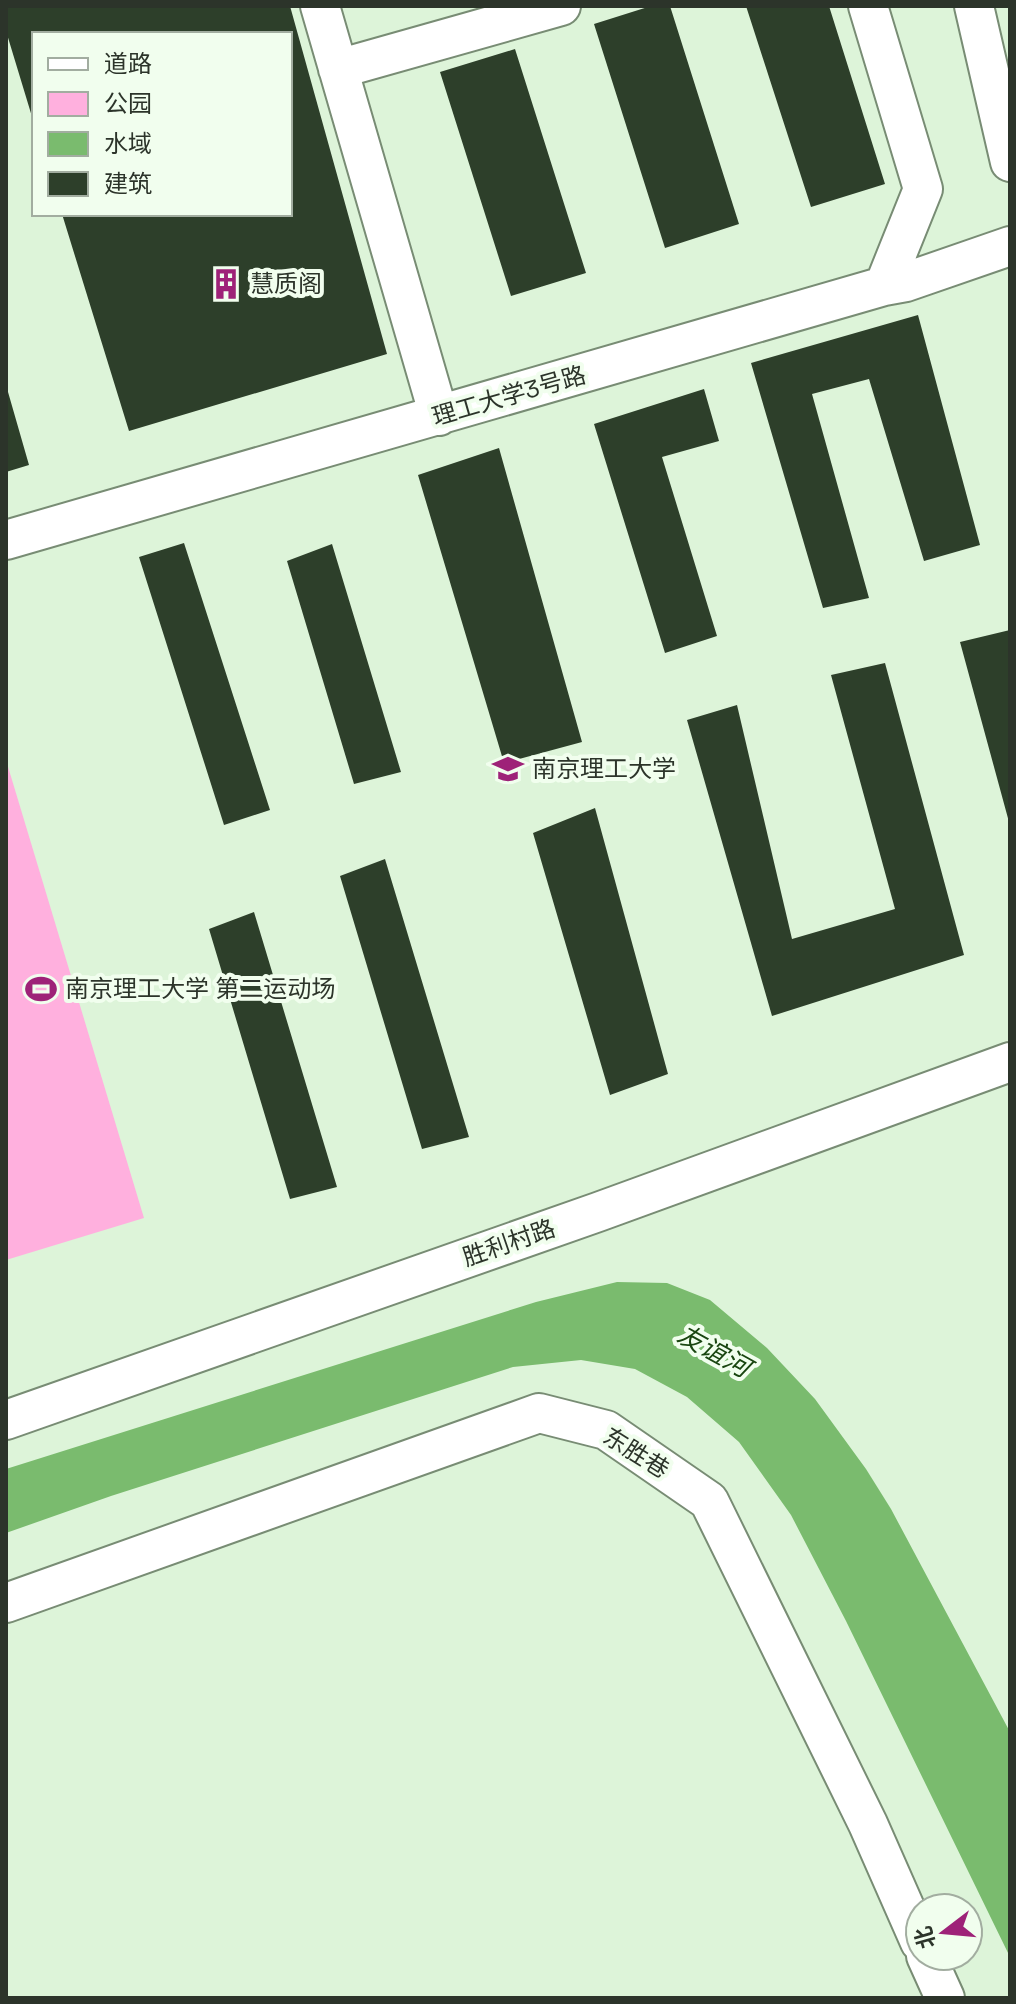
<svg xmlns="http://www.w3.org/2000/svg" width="1016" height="2004" font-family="'Space Grotesk','Noto Sans SC',sans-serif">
<rect width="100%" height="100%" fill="#ddf4d9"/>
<!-- green -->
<path fill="#ffb0de" d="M6,760l138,458 -138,42z"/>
<!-- water -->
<path fill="#7abb6e" d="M617,1282l50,1 43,17 57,48 48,51 51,70 25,40 119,223v225l-164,-336 -55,-106 -52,-73 -52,-45 -52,-28 -54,-9 -68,7 -402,129 -105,37v-64l530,-167z"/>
<!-- building -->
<path fill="#2d3f2a" d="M6,6h284l97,348 -258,77 -67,-217h228v-180h-256l-1,86 -27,-89z
M651,6h19l69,218 -74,24 -71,-224z
M746,6h83l56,178 -74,23z
M515,49l71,224 -75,23 -71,-224z
M918,315l62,230 -56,16 -55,-182 -57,15 57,204 -46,10 -72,-245z
M6,385l23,80 -23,7z
M704,389l15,52 -57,16 55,179 -52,17 -71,-229z
M499,448l83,294 -78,21 -86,-288z
M184,543l86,267 -46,15 -85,-268z
M332,544l69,228 -47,12 -67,-223z
M1010,630v192h-1l-49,-180z
M885,663l79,292 -192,61 -85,-296 50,-15 55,234 103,-30 -64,-234z
M595,808l73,266 -58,21 -77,-262z
M385,859l84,278 -47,12 -82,-273z
M254,912l83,275 -47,12 -81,-270z"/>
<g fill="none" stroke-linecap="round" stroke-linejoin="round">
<defs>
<path id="minor" d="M320,6l119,410
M868,6l55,183 -39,97
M974,6l36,156
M338,69l223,-63
M6,540l878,-254 22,-4 104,-36
M6,1420l592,-208 412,-150
M6,1603l533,-190 67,17 103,71 159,323 52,118
M926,1956l19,42"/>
</defs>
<!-- minor casing -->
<use href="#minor" stroke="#788c74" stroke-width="42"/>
<!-- minor -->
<use href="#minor" stroke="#fff" stroke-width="38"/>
</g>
<!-- icons -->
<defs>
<symbol id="building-bare" viewBox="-9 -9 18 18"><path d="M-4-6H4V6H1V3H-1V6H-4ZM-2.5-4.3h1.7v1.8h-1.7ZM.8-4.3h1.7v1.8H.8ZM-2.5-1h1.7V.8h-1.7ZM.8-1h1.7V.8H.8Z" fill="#9e2278" stroke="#f1feee" stroke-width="2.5" paint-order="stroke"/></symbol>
<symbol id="university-bare" viewBox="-9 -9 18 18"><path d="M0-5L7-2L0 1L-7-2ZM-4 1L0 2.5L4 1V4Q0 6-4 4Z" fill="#9e2278" stroke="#f1feee" stroke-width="2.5" paint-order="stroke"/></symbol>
<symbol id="stadium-bare" viewBox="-9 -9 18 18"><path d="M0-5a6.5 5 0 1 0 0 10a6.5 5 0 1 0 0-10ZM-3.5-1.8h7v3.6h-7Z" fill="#9e2278" stroke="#f1feee" stroke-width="2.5" paint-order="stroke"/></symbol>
</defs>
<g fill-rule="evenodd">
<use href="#building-bare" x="204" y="262" width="44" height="44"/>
<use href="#university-bare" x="486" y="747" width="44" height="44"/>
<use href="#stadium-bare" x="19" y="967" width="44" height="44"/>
</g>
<g text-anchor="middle" stroke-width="8" stroke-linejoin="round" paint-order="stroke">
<!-- poi labels -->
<g font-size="24" fill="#2c342a" stroke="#f1feee" text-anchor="start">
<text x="250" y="292">慧质阁</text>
<text x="532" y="777">南京理工大学</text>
<text x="65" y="997">南京理工大学 第二运动场</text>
</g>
<!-- street labels -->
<g font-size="24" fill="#2c342a" stroke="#f1feee">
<text transform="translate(509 396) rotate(-16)" y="8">理工大学3号路</text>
<text transform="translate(509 1243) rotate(-19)" y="8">胜利村路</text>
<text transform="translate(636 1453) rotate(32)" y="8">东胜巷</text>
</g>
<!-- water labels -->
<g font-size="26" font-style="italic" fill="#1a4611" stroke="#f1feee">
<text transform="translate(714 1351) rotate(29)" y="9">友谊河</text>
</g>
</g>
<!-- border -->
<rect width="1016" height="2004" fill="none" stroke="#2c342a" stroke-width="16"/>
<!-- legend -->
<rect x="32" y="32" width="260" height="184" fill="#f1feee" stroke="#a2ada0" stroke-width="2"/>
<rect x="48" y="58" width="40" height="12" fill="#ffffff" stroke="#a2ada0" stroke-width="2"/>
<text x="104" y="72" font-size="24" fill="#2c342a">道路</text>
<rect x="48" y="92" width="40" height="24" fill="#ffb0de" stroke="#a2ada0" stroke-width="2"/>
<text x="104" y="112" font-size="24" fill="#2c342a">公园</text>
<rect x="48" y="132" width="40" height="24" fill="#7abb6e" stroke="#a2ada0" stroke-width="2"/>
<text x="104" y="152" font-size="24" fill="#2c342a">水域</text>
<rect x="48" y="172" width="40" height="24" fill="#2d3f2a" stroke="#a2ada0" stroke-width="2"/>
<text x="104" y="192" font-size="24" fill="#2c342a">建筑</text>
<!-- north arrow -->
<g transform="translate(944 1932) rotate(254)"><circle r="38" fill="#f1feee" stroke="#a2ada0" stroke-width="2"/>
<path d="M0-6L14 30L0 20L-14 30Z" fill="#9e2278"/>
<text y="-12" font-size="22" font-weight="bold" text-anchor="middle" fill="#2c342a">北</text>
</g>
</svg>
